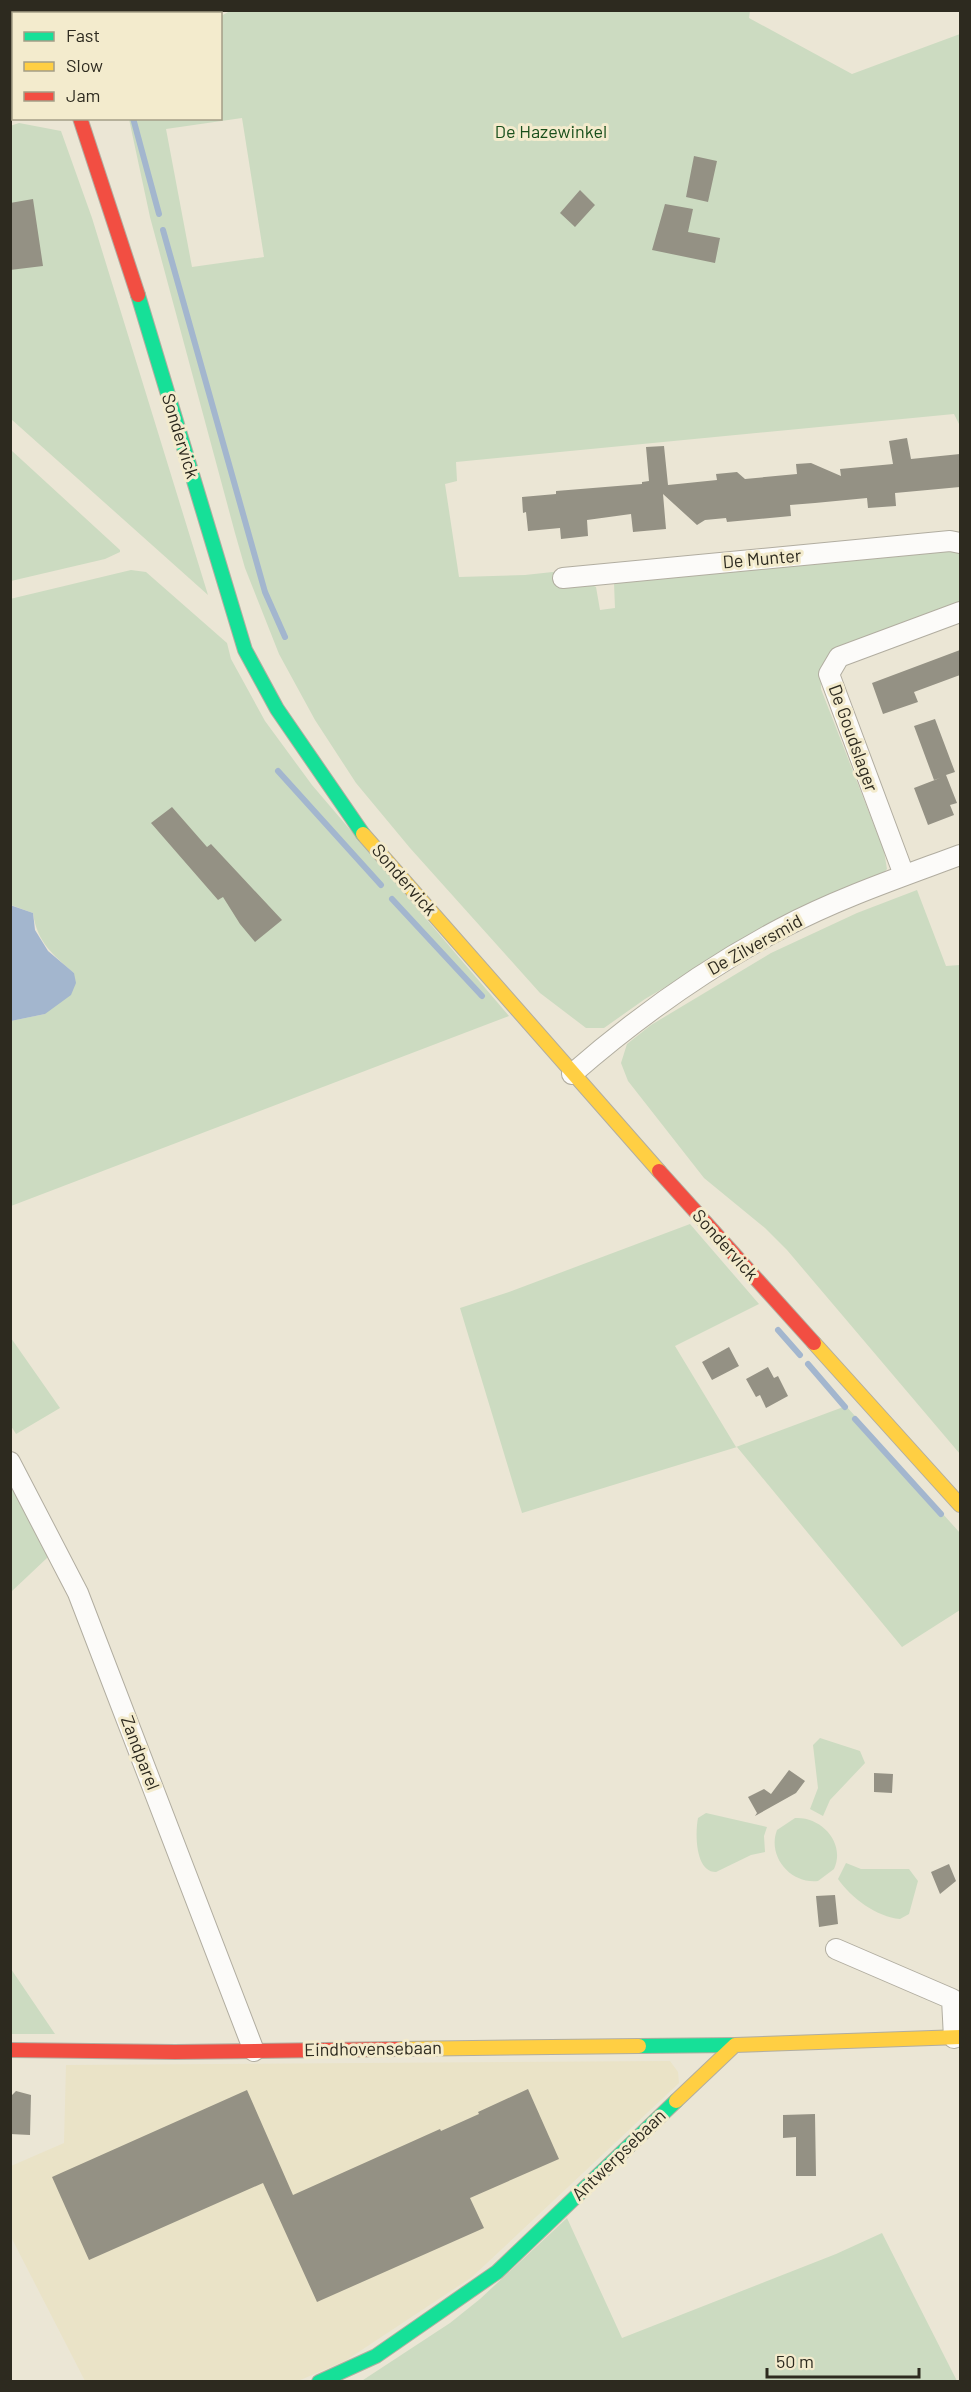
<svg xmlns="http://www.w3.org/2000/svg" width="971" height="2392" font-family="Barlow,sans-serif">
<rect width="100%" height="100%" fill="#ebe6d5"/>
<!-- built -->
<path fill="#eae3c7" d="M670,2061l8,11 1,11 -207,194 -127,84 -47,20h-213l-74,-144v-71l53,-23 2,-78z"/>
<!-- green -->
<path fill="#ccdbc1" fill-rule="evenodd" d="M230,11h520l-1,7 103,56 108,-40v392l-6,-12 -498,48 1,19 -12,3 14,93 66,-2 37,-4 34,16 4,23 15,-2 -1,-25 327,-35 19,4v51l-122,46c-17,10 -17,21 -17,40l63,162 3,18 -7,8 -136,64 -99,58 -41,29h-18l-46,-35 -130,-145 -54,-65 -41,-63 -36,-66 -34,-86 -10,-35 -85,-316 -21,-98 91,-1 1,-102zM242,118l22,139 -72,10 -26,-138z
M19,123l42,8 31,87 116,377 -197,-176 -1,-293z
M11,450l109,100v2l-15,7 -94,22z
M131,570l15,2 81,71 4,16 34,62 47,64 197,231 -498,190v-185l34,-7 29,-41c-21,-18 -37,-31 -41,-60l-22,-8 -1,-306z
M917,890l29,76 14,-1v489l-173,-204 -22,-22 -61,-50 -76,-97 -7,-18 6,-19 24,-19 120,-72 86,-40z
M690,1224l69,80 -84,42 61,101 110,-41 114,127v77l-58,37 -165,-200 -215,66 -62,-205 49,-16z
M11,1338l49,70 -44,26 -5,-8z
M10,1483l38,69 -1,6 -36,34z
M820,1738l40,13 5,12 -35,37 -7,16 -13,-7 8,-21 -5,-43z
M706,1813l61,14 -3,9 1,16 -14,3 -35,17c-21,0 -21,-39 -18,-54z
M795,1818c26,-2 51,25 39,51l-16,12c-28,3 -51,-25 -41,-51z
M846,1863l15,6h48l9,12 -9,33 -9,5c-23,-2 -49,-21 -62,-40z
M10,1969h1l44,65h-44z
M567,2218l55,120 214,-84 46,-21 75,148 -597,1 90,-59 30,-24z"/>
<!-- water -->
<path fill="#a3b6ce" d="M10,905l23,8 2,17 13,21 26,22 2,10 -5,12 -26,19 -34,7z"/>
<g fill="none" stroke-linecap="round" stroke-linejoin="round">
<!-- stream -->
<path stroke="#a3b6ce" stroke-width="6" d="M133,118l26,96
M163,230l102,362 20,45
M278,771l103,114
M392,899l90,97
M778,1330l22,25
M808,1364l37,43
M855,1419l86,95"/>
</g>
<!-- building -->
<path fill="#949184" d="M694,156l23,5 -9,41 -22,-5z
M580,190l15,15 -20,22 -15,-14z
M33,199l10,67 -33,4v-67z
M665,204l28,5 -5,23 32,6 -5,25 -63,-13z
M907,438l4,21 49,-5v33l-65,6 1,13 -28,2 -1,-10 -52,5 -25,2 1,11 -64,6 -1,-4 -21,2 -8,5 -34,-31 3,35 -33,3 -2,-18 -44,6 1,16 -27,3 -1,-11 -32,3 -2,-19 -3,1 -1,-16 34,-3v-3l86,-7v-2l7,-1 -3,-34 18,-1 4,39 49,-5 -1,-6 21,-2 8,7 52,-5 -1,-10 15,-1 30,13 -1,-7 53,-5 -4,-23z
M960,650v25l-46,17 4,10 -35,12 -11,-31z
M935,719l20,53 -9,3 11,28 -7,2 4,10 -26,10 -14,-37 26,-10 -6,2 -20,-54z
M172,807l35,40 4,-3 71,76 -27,22 -15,-18 -17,-27 -5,3 -67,-77z
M729,1347l10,19 -27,14 -10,-18z
M768,1367l6,11 4,-2 10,20 -22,12 -6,-13 -4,2 -10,-18z
M789,1770l16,11 -9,12 -41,23 2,-3 -9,-16 16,-8 7,5z
M874,1773l19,1 -1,19 -18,-1z
M949,1864l7,17 -16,13 -9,-22z
M835,1895l3,29 -19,3 -3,-31z
M528,2089l31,70 -89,39 14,30 -167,74 -54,-119 -174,77 -37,-83 195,-87 46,105 147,-66 1,2 38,-17 -1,-2z
M16,2091l15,4 -1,40 -20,-1v-37z
M815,2114l1,62h-20v-39l-13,1v-23z"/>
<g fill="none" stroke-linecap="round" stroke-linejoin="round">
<defs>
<path id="street" d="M563,578l387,-37 10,2
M904,875l-75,-201 10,-17 121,-45
M572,1074c63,-55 136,-107 210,-146 57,-30 119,-51 178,-73
M10,1462l68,131 176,458
M836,1949l116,50 2,39"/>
<path id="fast" d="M138,295l107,355 32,59 86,125
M639,2046l96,-1
M319,2382l57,-26 121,-84 179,-171"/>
<path id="slow" d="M33,14l9,-4
M152,14l7,-4
M10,43l4,-10
M10,58l4,9
M363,834l296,337
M814,1343l146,162
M397,2049l242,-3
M676,2101l59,-56 225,-8"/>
<path id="jam" d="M108,14l6,-4
M80,118l58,177
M659,1171l155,172
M10,2050l165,2 222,-3"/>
</defs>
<!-- street casing -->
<use href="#street" stroke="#b1ada0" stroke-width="22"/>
<!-- fast casing -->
<use href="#fast" stroke="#b1ada0" stroke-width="16"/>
<!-- slow casing -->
<use href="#slow" stroke="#b1ada0" stroke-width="16"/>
<!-- jam casing -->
<use href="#jam" stroke="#b1ada0" stroke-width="16"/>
<!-- street -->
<use href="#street" stroke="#fcfbf9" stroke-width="20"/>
<!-- fast -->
<use href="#fast" stroke="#16e098" stroke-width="14"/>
<!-- slow -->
<use href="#slow" stroke="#ffcf43" stroke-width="14"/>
<!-- jam -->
<use href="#jam" stroke="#f24e42" stroke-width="14"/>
</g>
<g text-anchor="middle" stroke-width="6" stroke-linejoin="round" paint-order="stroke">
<!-- park labels -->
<g font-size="18" fill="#184f1b" stroke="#f3ebcd">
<text x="551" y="138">De Hazewinkel</text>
</g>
<!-- street labels -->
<g font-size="18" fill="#2d2a1f" stroke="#f3ebcd">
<text transform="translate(180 436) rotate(73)" y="6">Sondervick</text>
<text transform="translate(762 559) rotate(-5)" y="6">De Munter</text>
<text transform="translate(853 738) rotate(70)" y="6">De Goudslager</text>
<text transform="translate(404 880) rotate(49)" y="6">Sondervick</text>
<text transform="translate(755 945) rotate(-29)" y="6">De Zilversmid</text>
<text transform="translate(725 1245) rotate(48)" y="6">Sondervick</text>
<text transform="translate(140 1753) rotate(69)" y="6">Zandparel</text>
<text transform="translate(373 2049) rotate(-1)" y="6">Eindhovensebaan</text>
<text transform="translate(619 2155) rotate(-44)" y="6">Antwerpsebaan</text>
</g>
</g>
<!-- border -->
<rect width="971" height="2392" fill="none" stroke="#2d2a1f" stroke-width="24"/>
<!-- legend -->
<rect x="12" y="12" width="210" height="108" fill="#f3ebcd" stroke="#a49e87" stroke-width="1.5"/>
<rect x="24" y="32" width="30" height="9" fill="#16e098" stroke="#a49e87" stroke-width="1.5"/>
<text x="66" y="42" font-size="18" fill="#2d2a1f">Fast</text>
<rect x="24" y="62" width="30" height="9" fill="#ffcf43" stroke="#a49e87" stroke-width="1.5"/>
<text x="66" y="72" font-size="18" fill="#2d2a1f">Slow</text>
<rect x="24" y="92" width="30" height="9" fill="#f24e42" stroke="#a49e87" stroke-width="1.5"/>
<text x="66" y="102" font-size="18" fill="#2d2a1f">Jam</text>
<!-- scale -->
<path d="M767 2368v9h152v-9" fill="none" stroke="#2d2a1f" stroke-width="3"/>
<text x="776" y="2368" font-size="18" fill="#2d2a1f" stroke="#f3ebcd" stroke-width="4.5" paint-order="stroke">50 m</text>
</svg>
